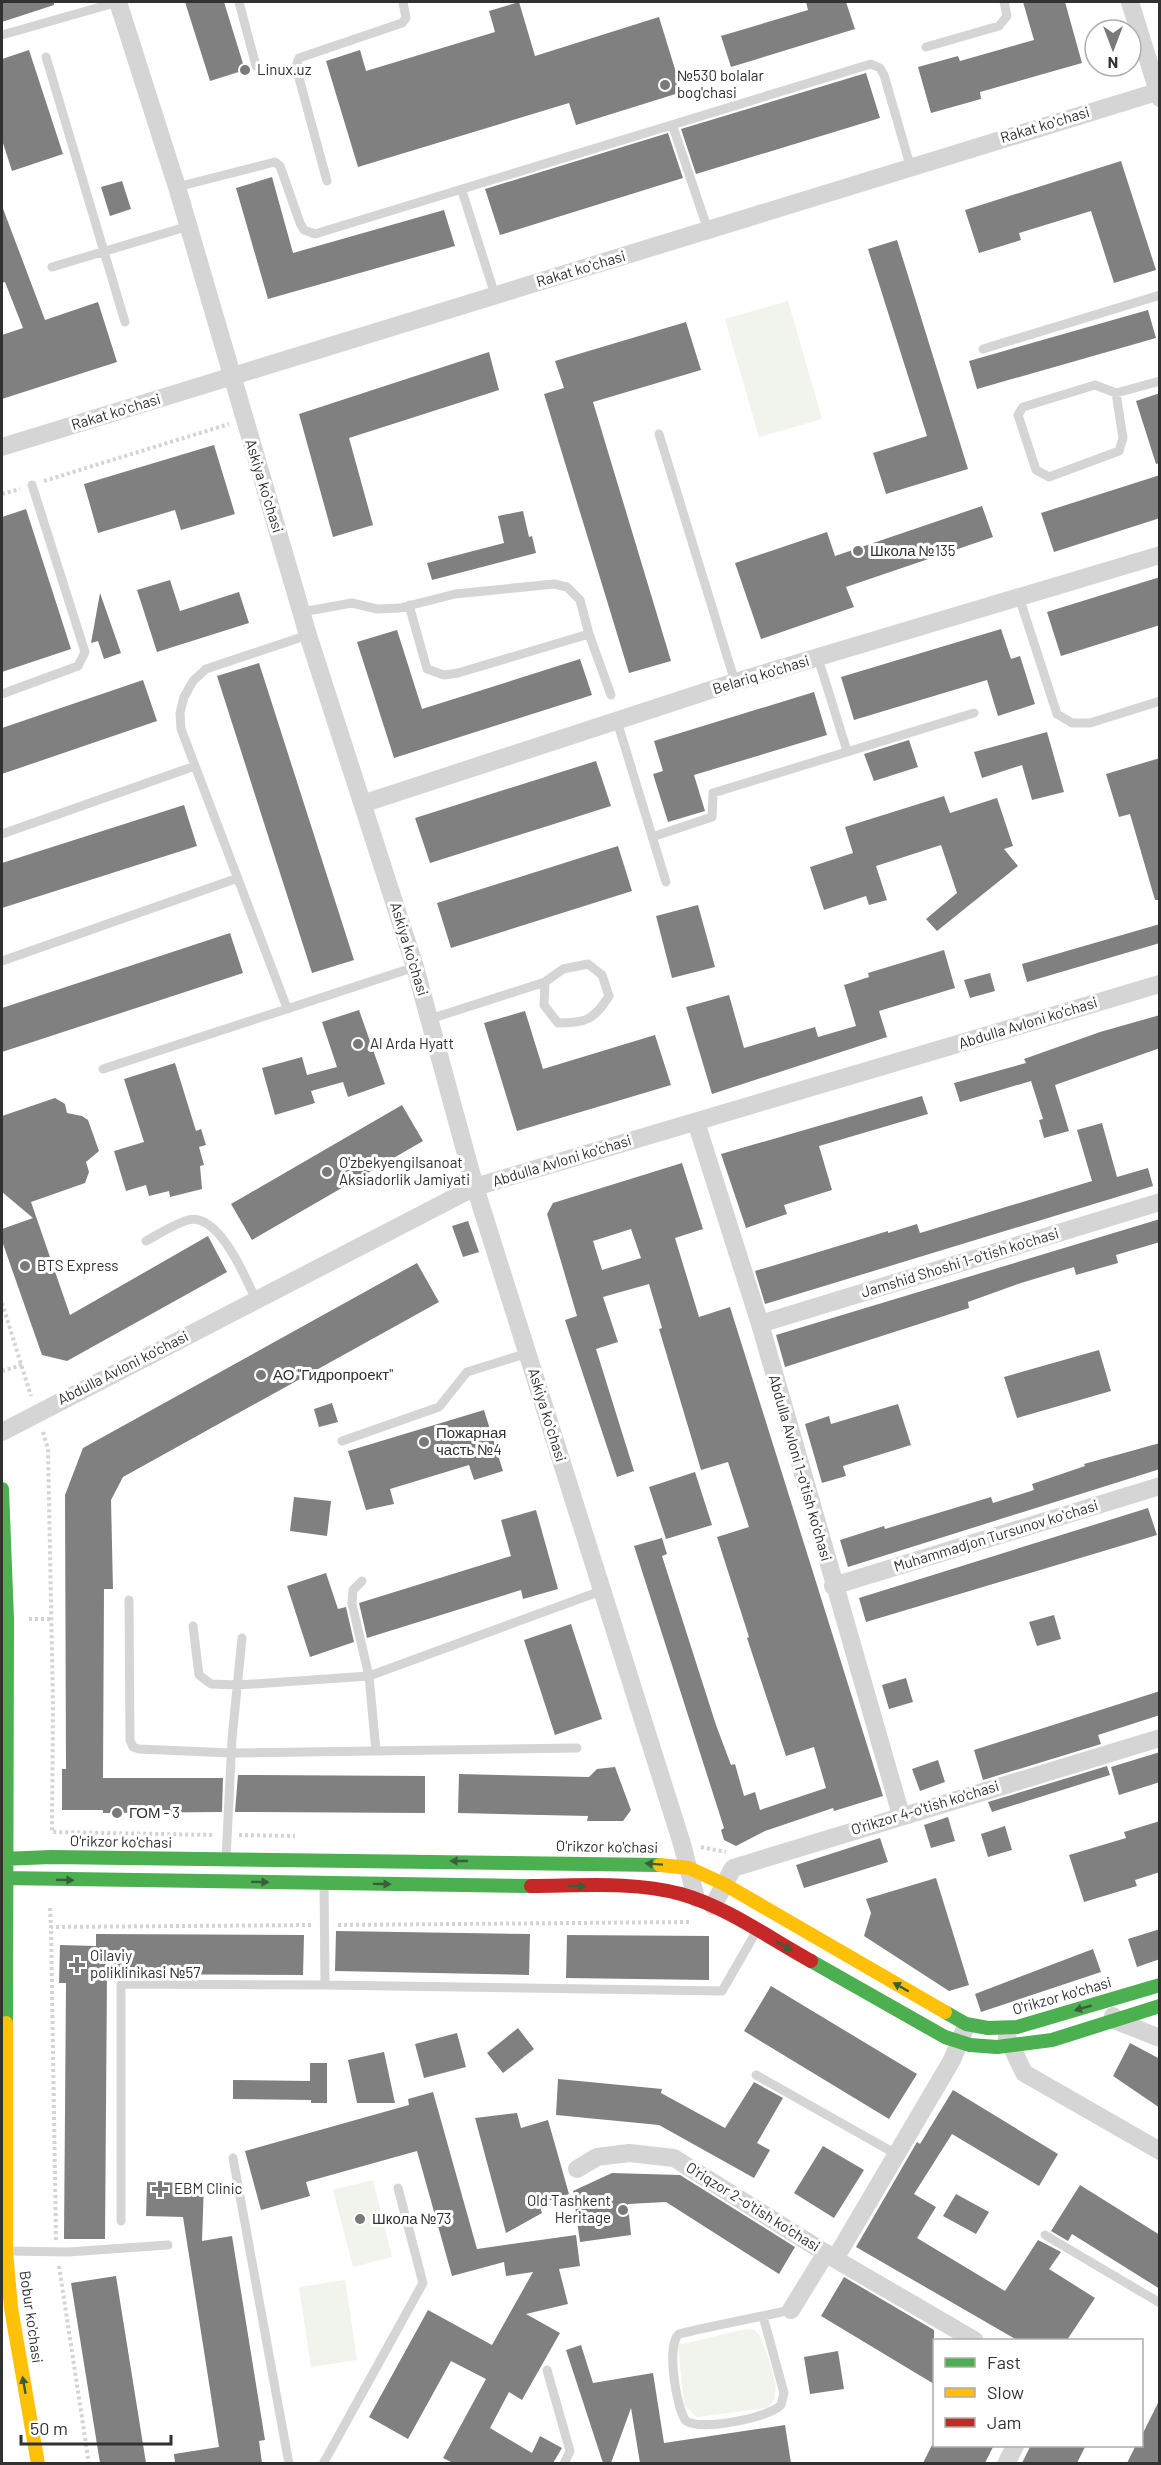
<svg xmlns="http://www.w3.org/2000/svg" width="1161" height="2465" font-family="Barlow,sans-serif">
<rect width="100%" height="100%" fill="#fff"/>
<!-- green -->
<path fill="#f1f3ed" d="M788,301l34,118 -63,18 -34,-118z
M373,2180l19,77 -39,10 -20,-77z
M345,2280l12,80 -46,7 -12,-80z
M746,2329l9,1 5,6c6,19 28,60 6,72l-69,9 -13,-12 -6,-60z"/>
<!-- building -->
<path fill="#808080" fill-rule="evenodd" d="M2,2h52v3l-52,17z
M185,2h39l21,68 -35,11z
M519,2l16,54 124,-39 23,75 -106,33 -7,-22 -211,64 -32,-106 34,-11 6,21 129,-39 -6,-21z
M806,2h40l9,27 -124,38 -10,-31 87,-26z
M1023,2h42l17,61 -102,29 1,7 -50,14 -13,-46 40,-11 2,5 74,-21z
M29,50l34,104 -51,17 -10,-31v-81z
M866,73l14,45 -184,56 -15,-45z
M668,133l15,45 -183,57 -15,-46z
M1121,161l35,109 -42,13 -23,-72 -72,22 2,7 -42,13 -14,-43z
M272,177l21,76 151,-43 11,36 -187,53 -32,-111z
M122,181l9,28 -21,7 -9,-29z
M2,206l43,114 53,-18 19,60 -115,37v-64l21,-7 -18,-46 -3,1z
M897,240l71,229 -82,25 -13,-41 54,-17 -59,-187z
M1148,310l8,28 -179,51 -8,-28z
M686,322l15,48 -108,32 78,259 -42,12 -85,-279 20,-6 -9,-27z
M489,352l10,38 -150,48 24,87 -40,12 -34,-123z
M1160,393v70l-4,1 -20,-63z
M214,445l21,69 -54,16 -6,-20 -77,23 -14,-49z
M1160,475v43l-106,34 -13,-39z
M982,506l11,31 -147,50 8,20 -93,32 -26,-76 92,-31 8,24z
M26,509l45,140 -69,23v-155z
M523,511l6,26 3,-1 4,17 -104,27 -5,-17 77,-20 -6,-27z
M1160,577v48l-99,31 -14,-44z
M170,580l10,31 59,-19 10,31 -92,29 -20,-62z
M100,593l21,60 -17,6 -6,-18 -7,2z
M1001,629l10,30 9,-3 15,48 -37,12 -11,-36 -133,40 -13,-43z
M397,630l25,79 158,-50 12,36 -198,63 -37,-116z
M259,663l95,297 -42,13 -95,-297z
M143,680l14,41 -155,53v-46z
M814,692l13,43 -133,40 11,36 -37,11 -15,-48 10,-3 -9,-30z
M1047,732l17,60 -32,8 -10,-35 -40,13 -8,-26z
M909,740l9,27 -44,14 -10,-27z
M1160,758v142h-5l-25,-86 -11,3 -13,-43z
M596,761l15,45 -181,57 -15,-45z
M944,796l6,17 47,-15 16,48 -9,3 14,17 -81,65 -11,-12 31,-26 -16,-48 -65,21 11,34 -18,5 -3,-9 -42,14 -14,-43 43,-14 -8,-26z
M184,805l13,41 -195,62v-45z
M618,846l14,45 -181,57 -14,-45z
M698,905l17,62 -43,11 -16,-62z
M1160,924v19l-133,39 -5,-18z
M230,933l13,40 -241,79v-44z
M944,950l11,38 -76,23 8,26 -175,57 -26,-87 43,-12 15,53 71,-21 3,10 38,-11 -12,-41 25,-8 -1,-4z
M990,973l5,18 -25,7 -6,-18z
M359,1010l26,74 -37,13 -5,-15 -32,9 4,12 -40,12 -13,-47 40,-11 5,18 30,-8 -15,-45z
M525,1011l18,58 112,-34 16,50 -154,46 -33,-108z
M1160,1015v33l-105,37 14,46 -25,7 -5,-18 4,-1 -12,-38 -71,21 -6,-19 72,-20 -2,-4 76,-27z
M175,1063l21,68 5,-2 5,16 -7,2 5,18 -4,1 2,23 -32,8 -1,-6 -20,5 -3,-11 -20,6 -12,-40 30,-9 -20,-63z
M922,1096l6,18 -109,32 13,44 -48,15 3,9 -41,14 -25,-74z
M55,1098l10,6 2,9 15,3 6,4 11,31 -13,11 3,10 -4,11 -54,19 39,113 138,-79 19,36 -160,89 -25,-6 -40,-114v-12l31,-11 -31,-26v-76z
M402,1105l21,36 -171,99 -21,-36z
M1102,1123l15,54 31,-9 5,18 -388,118 -10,-33 133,-40v2l29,-9 3,9 172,-52 -15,-51z
M682,1163l21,66 -28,9 24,79 31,-10 153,489 -49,15 -1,-3 -68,23 -29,15 -12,-6 -3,-10 3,-2 -90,-282 28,-8 5,16 -5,2 54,169 15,40 4,-1 9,32 11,-4 5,18 66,-22 -12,-41 -28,9 -39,-118 2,-1 -32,-100 32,-10 -21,-65 -27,8 -42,-141 3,-1 -13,-44 -46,13 15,45 -22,7 38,122 -17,6 -52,-157 12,-4 -30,-102 6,-11zM631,1229l10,29 -39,12 -9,-29z
M1160,1219v23l-44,13 2,8 -42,12 -2,-8 -53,16 -53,19 1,6 -184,59 -9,-32z
M468,1221l11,31 -16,5 -11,-31z
M417,1263l22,39 -316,175 -12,23 2,89h-9l-1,189h120l-1,34 -119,1v-3h-41v-41h4l-1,-274 18,-47z
M1099,1350l12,41 -94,27 -13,-41z
M332,1403l6,19 -19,5 -5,-18z
M898,1404l13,41 -68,21 3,10 -24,7 -17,-59 24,-8 2,8z
M484,1410l19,61 -29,9 -5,-15 -79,24 4,15 -28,6 -18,-59z
M1160,1443v26l-312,98 -8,-27 44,-14 1,3 106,-32 2,6 41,-13 -2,-6 53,-18 -1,-2z
M695,1472l17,53 -46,14 -17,-52z
M294,1497l37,4 -4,35 -37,-5z
M1148,1508l9,27 -291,87 -7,-24z
M536,1510l22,79 -35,10 -2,-9 -154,48 -8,-35 152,-47 -10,-36z
M326,1573l12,36 8,-2 8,35 -44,15 -23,-71z
M1054,1615l7,24 -24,7 -8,-24z
M571,1624l31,95 -47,16 -31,-95z
M906,1678l7,24 -24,7 -7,-24z
M1160,1691v24l-62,20 3,9 -118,36 -9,-30z
M1160,1752v30l-41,13 -8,-28z
M938,1760l7,22 -25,9 -8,-22z
M1107,1766l3,9 -118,37 -4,-10z
M615,1767l16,43 -8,11h-36l1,-5 -130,-3 1,-39 130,3 8,-8z
M238,1775l187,1v37l-190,-1z
M948,1817l7,24 -24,7 -7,-23z
M1160,1821v51l-25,8 2,6 -53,16 -15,-47 57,-17 -2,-6z
M1005,1826l7,24 -24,7 -7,-23z
M880,1838l8,24 -84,26 -8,-23z
M936,1878l33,107 -20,6 -85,-55 7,-23 -5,-14z
M1160,1929v30l-23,8 -9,-28z
M336,1931l194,3 -1,41 -194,-4z
M96,1934l208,1 -1,40 -196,-1 -2,265h-41l2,-256h-7l1,-38 36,1z
M567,1935l142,1v44l-143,-2z
M1093,1949l8,23 -120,40 -6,-18z
M771,1986l146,88 -28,45 -145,-88z
M518,2028l16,21 -31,24 -16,-20z
M457,2033l9,34 -42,11 -9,-34z
M1130,2043l30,16v49l-47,-32z
M384,2052l11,51h-38l-9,-43z
M310,2063h17v40h-16v-3l-78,-1v-19l77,1z
M558,2079l104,10 -1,4 64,35 29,-46 29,16 -26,45 13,7 -16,28 -95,-53 -103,-10z
M953,2090l105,64 -19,32 -87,-52 -38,60 22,13 -19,31 88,53 33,-51 23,12 -12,17 46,29 -28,42h-50l-161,-93 61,-105 3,2z
M433,2092l44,157 99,-14 4,31 -21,3 9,35 -42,10 34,19 -38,67 -13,-8 -19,36 42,25 8,-17 22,12 -9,15h-100l-10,-5 43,-79 -35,-18 -43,78 -39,-22 59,-107 64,35 41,-73 -27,4 -2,-14 -52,14 -35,-125 -111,31 4,14 -49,14 -16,-59 164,-46 -1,-6z
M517,2113l4,15 27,-8 21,74 -30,10 3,9 -36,20 -31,-115z
M823,2146l41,24 -30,48 -40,-25z
M612,2173l68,2 115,72 -16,27 -113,-72 -38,2 3,31 -51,7 -7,-51z
M147,2182l57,1 -2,58 30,-5 33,204 -6,1 3,22h-87l-1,-9 45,-7 -36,-230 -37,-1z
M1080,2185l80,50v54l-88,-55 -4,7 -17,-10z
M956,2194l33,18 -13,22 -33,-18z
M116,2276l30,187h-46l-29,-180z
M844,2277l90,53v54l-113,-68z
M581,2345l12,38 60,-10 11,70 121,-18 6,38h-151l-9,-55 -20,55h-8l-37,-113z
M838,2351l6,38 -34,5 -6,-37z
M1160,2399v64h-33l9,-18h6v-10z
M932,2445h62l-9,18h-62z
M1031,2445h55l-9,18h-55z"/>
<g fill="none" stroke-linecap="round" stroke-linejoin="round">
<!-- path -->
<path stroke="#d4d4d4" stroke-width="4" stroke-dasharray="3 3" stroke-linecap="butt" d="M44,481l185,-57
M2,494l18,-5
M2,1303l29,93
M2,1371l20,-6
M43,1432l5,17 5,256 -1,127 162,3
M29,1619h23
M239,1835l56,1
M701,1847l25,5
M50,1908l1,19
M338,1925l352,-3
M56,2240l-5,-313 261,-2
M59,2266l30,198"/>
<!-- lane -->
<path stroke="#d5d5d5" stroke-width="9" d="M239,2l17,64
M2,35l116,-33
M926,47l73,-21 8,-10 -3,-14
M46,57l79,265
M673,127l35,103
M327,181l-31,-114 3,-9 103,-35 4,-5 -3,-16
M177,187l98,-25 5,4 20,57 4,7 11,4 556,-170 9,4 4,7 26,90
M462,191l33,104
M52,267l137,-41
M983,349l177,-54
M1116,393l7,45 -4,13 -70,26 -13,-7 -18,-55 5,-8 72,-22 21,8 44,-12
M659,434l76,248
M1019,597l38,117 15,9h18l70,-22
M409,605l18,64 17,6 14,-2 131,-39
M302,612l50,-9 25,6 23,-1 55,-14 99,-10 13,3 13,13 9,34 22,61
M818,658l29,93
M2,694l76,-28 7,-14 -53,-167
M617,721l49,161
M2,834l193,-68
M652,837l60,-20 1,-24 261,-80
M2,961l236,-83
M287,1008l-106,-279 -1,-16 4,-16 9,-16 13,-12 102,-34
M430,1019l115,-37 18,-13 25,-5 14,11 7,21c-15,24 -23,27 -51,27l-14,-18 1,-23
M103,1069l312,-102
M146,1241c13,-7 28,-17 42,-21 31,-8 58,59 68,80
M342,1441l97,-34 28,-35 61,-19
M362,1581l-9,9 -1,14 17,72 7,75
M129,1600l1,140 3,7 6,2 92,4 346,-5
M193,1626l6,49 12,9 27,1 131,-9 232,-85
M226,1859l6,-120 10,-101
M325,1985l397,6 34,-59
M756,2075l140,79
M233,2158l56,306
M121,2221v-237l204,1 -1,-102
M1045,2235l115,68
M9,2251l59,1 100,-7
M763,2316l21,77 -3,12c-13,13 -79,26 -95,16 -10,-13 -20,-76 -7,-87 37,-9 75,-16 112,-24
M547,2370l23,81 -6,13
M323,2464l100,-181 -25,-95"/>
<!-- street -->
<path stroke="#d5d5d5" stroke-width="18" d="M118,2l59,185 131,448 107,332 60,220 207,657 14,54
M1130,2l30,96
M2,447l1158,-356
M365,803l370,-121 425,-127
M696,1122l64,202 141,491
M760,1324l400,-122
M2,1432l473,-245 685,-203
M833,1586l327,-100
M713,1906l20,-38 427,-130
M1113,2016l1,4 46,18
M1007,2037l17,36 136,78
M577,2169l20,-12 32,-4 45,5 161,101 139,81
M835,2259l117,-199 12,-29
M791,2310l35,-57
M1006,2464l9,-18"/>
<!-- fast -->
<path stroke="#4caf50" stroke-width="14" d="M2,1489l5,130 -1,404
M2,1859l49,-2 609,8
M2,1878l529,8
M811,1961l134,76 25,8 27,2 55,-7 108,-34
M945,2012l21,12 22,4 29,-1 143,-42"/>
<!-- slow -->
<path stroke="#ffc107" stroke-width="14" d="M660,1865l29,3 35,16 221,128
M6,2023v228l5,57 27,156"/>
<!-- jam -->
<path stroke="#c62828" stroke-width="14" d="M531,1886c48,0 102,-5 150,8 46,13 88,44 130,67"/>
</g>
<!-- one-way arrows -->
<defs><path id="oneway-solid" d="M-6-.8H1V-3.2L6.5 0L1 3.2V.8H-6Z" transform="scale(1.5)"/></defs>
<g fill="#3a5d3c">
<use href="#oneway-solid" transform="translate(459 1861) rotate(-180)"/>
<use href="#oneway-solid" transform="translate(654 1864) rotate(-176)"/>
<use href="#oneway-solid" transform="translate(65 1880) rotate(1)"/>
<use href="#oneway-solid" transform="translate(260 1882) rotate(1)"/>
<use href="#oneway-solid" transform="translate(382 1884) rotate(1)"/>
<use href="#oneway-solid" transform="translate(577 1886) rotate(1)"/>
<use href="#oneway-solid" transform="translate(784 1946) rotate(30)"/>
<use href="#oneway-solid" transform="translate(901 1987) rotate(-150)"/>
<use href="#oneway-solid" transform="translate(1083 2008) rotate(164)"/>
<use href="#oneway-solid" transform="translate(24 2385) rotate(-100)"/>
</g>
<!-- markers -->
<g fill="#797979" stroke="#fff" stroke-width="2">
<circle cx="245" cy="70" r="6"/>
<circle cx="665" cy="85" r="6"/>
<circle cx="858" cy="551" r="6"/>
<circle cx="358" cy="1044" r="6"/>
<circle cx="327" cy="1172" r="6"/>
<circle cx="25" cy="1266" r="6"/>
<circle cx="261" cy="1375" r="6"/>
<circle cx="424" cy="1442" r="6"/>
<circle cx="117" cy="1813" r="6"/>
<path d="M74 1956h6v6h6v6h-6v6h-6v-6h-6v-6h6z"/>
<path d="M157 2180h6v6h6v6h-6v6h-6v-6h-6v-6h6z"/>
<circle cx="623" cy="2210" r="6"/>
<circle cx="360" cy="2219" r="6"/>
</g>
<g text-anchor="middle" stroke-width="6" stroke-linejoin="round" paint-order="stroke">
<!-- poi labels -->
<g font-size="15" fill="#313131" stroke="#fff" text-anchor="start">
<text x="257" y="75">Linux.uz</text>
<text x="677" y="81">№530 bolalar<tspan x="677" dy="17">bog'chasi</tspan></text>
<text x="870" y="556">Школа №135</text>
<text x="370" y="1049">Al Arda Hyatt</text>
<text x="339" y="1168">O'zbekyengilsanoat<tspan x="339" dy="17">Aksiadorlik Jamiyati</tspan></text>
<text x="37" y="1271">BTS Express</text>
<text x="273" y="1380">АО "Гидропроект"</text>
<text x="436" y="1438">Пожарная<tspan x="436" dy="17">часть №4</tspan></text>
<text x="129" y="1818">ГОМ - 3</text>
<text x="90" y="1961">Oilaviy<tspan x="90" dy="17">poliklinikasi №57</tspan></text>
<text x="174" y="2194">EBM Clinic</text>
<text x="611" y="2206" text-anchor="end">Old Tashkent<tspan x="611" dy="17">Heritage</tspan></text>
<text x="372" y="2224">Школа №73</text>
</g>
<!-- street labels -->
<g font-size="15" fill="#313131" stroke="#fff">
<text transform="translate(1045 125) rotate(-17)" y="5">Rakat koʻchasi</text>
<text transform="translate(581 269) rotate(-17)" y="5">Rakat koʻchasi</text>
<text transform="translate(116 412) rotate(-17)" y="5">Rakat koʻchasi</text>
<text transform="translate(264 486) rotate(73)" y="5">Askiya koʻchasi</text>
<text transform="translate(761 675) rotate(-17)" y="5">Belariq ko'chasi</text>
<text transform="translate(409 949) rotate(73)" y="5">Askiya koʻchasi</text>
<text transform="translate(1028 1023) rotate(-17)" y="5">Abdulla Avloni ko'chasi</text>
<text transform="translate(562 1161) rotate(-17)" y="5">Abdulla Avloni ko'chasi</text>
<text transform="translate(960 1263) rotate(-17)" y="5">Jamshid Shoshi 1-o'tish ko'chasi</text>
<text transform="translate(123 1368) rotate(-27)" y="5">Abdulla Avloni ko'chasi</text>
<text transform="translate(547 1415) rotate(73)" y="5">Askiya koʻchasi</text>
<text transform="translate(800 1468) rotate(74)" y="5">Abdulla Avloni 1-o'tish ko'chasi</text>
<text transform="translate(996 1536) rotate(-17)" y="5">Muhammadjon Tursunov koʻchasi</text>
<text transform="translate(925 1808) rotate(-17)" y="5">O'rikzor 4-o'tish ko'chasi</text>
<text transform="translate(121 1842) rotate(1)" y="5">O'rikzor ko'chasi</text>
<text transform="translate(607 1847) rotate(1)" y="5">O'rikzor ko'chasi</text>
<text transform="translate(1062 1996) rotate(-16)" y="5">O'rikzor ko'chasi</text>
<text transform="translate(753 2207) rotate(32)" y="5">O'riqzor 2-o'tish ko'chasi</text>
<text transform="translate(31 2317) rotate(82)" y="5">Bobur ko'chasi</text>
</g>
</g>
<!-- border -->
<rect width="1161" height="2465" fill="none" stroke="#313131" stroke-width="6"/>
<!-- legend -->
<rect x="933" y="2339" width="210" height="108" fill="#ffffff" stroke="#adadad" stroke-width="1.5"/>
<rect x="945" y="2358" width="30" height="9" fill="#4caf50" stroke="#adadad" stroke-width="1.5"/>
<text x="987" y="2369" font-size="18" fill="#313131">Fast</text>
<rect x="945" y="2388" width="30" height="9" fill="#ffc107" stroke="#adadad" stroke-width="1.5"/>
<text x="987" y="2399" font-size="18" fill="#313131">Slow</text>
<rect x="945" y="2418" width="30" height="9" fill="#c62828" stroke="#adadad" stroke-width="1.5"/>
<text x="987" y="2429" font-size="18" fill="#313131">Jam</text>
<!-- north arrow -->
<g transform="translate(1113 48) rotate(180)"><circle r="28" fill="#ffffff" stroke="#adadad" stroke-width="1.5"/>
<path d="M0-4.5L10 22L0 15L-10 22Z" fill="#797979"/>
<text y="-9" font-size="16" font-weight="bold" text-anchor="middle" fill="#313131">N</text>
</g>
<!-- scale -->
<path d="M21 2435v9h150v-9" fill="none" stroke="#313131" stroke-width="3"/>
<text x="30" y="2435" font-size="18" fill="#313131" stroke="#ffffff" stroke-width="4.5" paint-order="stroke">50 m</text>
</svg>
